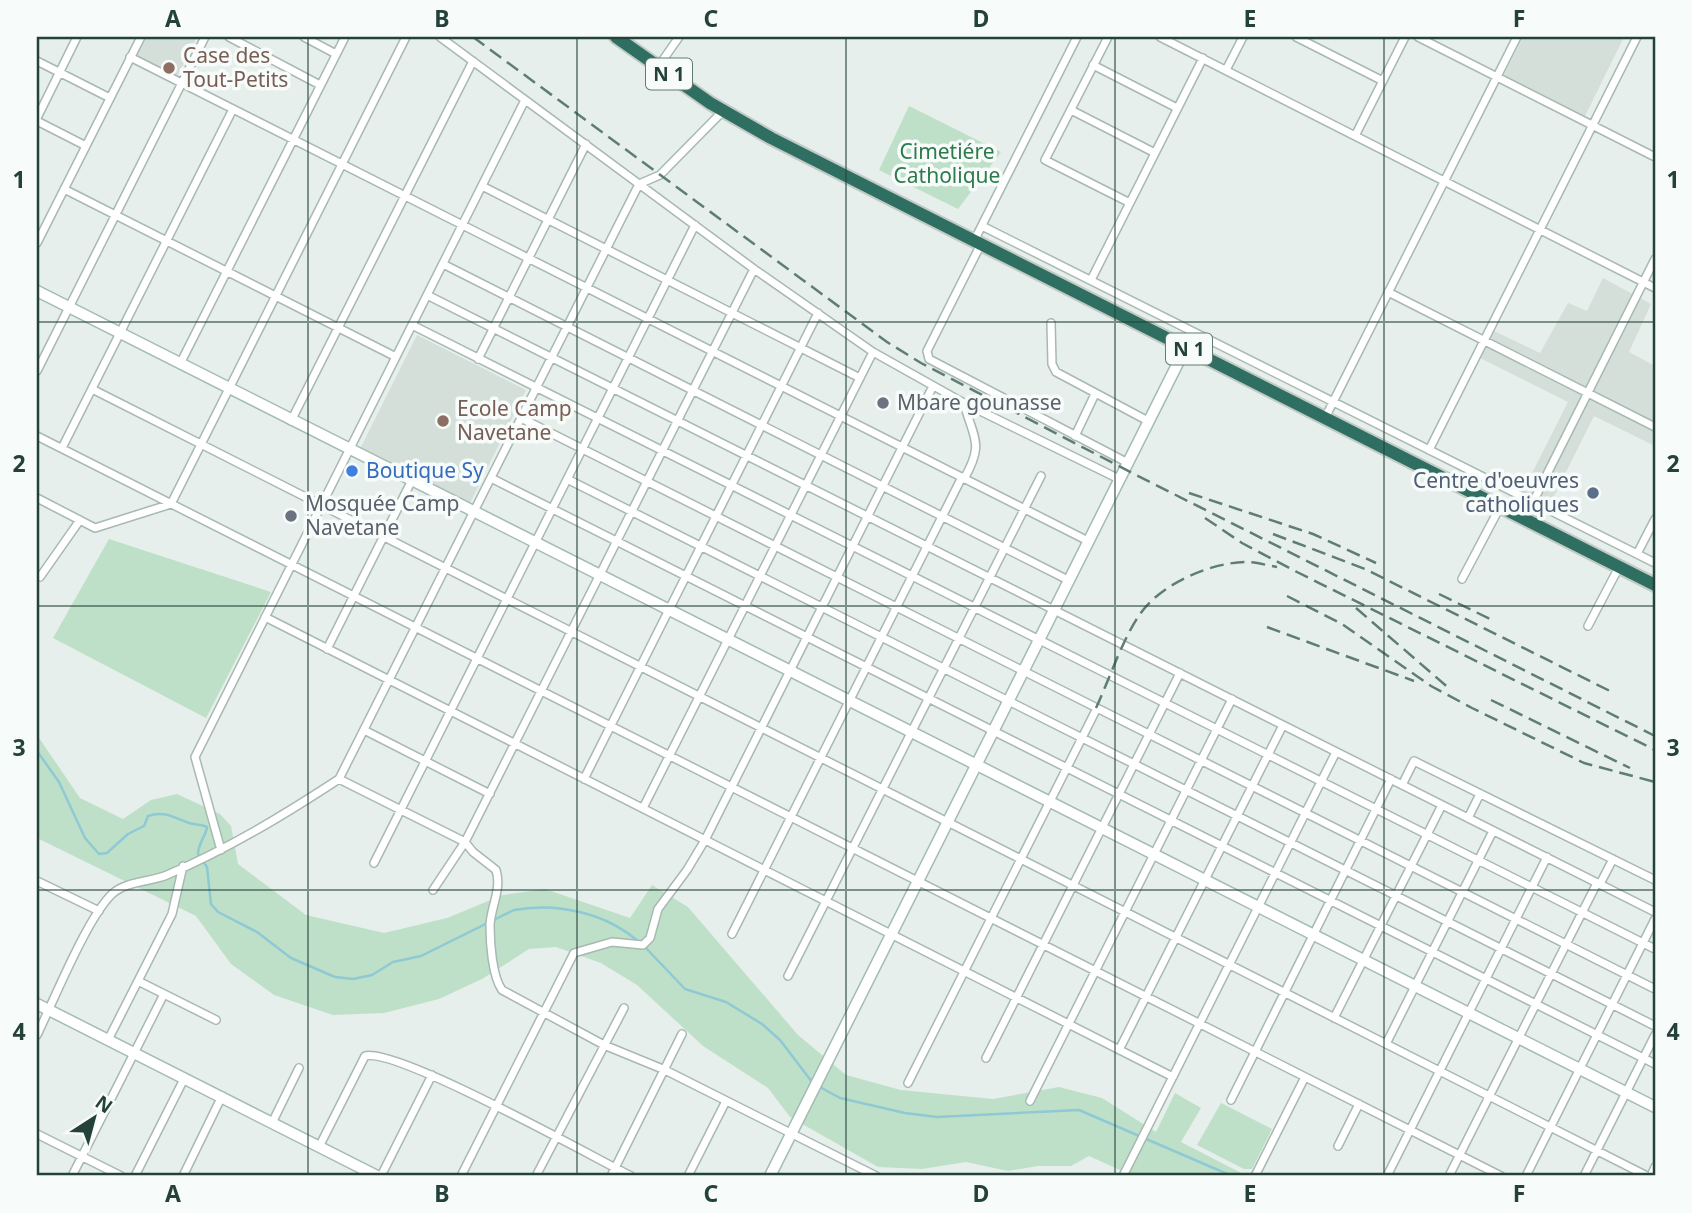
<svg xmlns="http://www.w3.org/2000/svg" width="1692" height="1213" font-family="'Noto Sans',sans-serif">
<rect width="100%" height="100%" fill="#e6efeb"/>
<!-- built -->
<path fill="#d4dfda" d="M147,37h50l-21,42 -40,-22z
M1523,37h101l-39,79 -81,-41z
M1603,278l48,26 -22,48 26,14v80l-61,-30 -45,90 -27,-13 46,-91 -90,-45 14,-27 48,23 28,-50 19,8z
M417,335l109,55 -58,117 -109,-56z"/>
<!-- green -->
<path fill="#bfe0c8" d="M909,106l92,46 -43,57 -79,-39z
M109,539l162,53 -65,126 -153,-80z
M37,735l43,63 43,21 28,-19 26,-6 43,20 11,12 7,38 68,51 78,18 63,-15 56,-23 42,-6 85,29 22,-33 36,22 110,128 48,40 55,15 92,9 66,-12 43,11 54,34 19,-39 26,15 -20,34 66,34h-114l-44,-20 -18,10h-33l-30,5 -42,-9 -44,7 -44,-2 -88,-50 -22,-29 -65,-42 -66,-61 -36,-22 -45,-16 -27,2 -47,30 -43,20 -55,14 -51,2 -59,-20 -43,-31 -35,-48 -159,-78z
M1221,1103l51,26 -20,40h-8l-47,-24z"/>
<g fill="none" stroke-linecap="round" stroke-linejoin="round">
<!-- stream -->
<path stroke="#8ec9d4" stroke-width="2.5" d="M37,751l22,31 26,56 14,16 8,-1 21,-19 16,-8 4,-10c16,-6 26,2 41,7 6,2 12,1 18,4 -1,9 -9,16 -9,27l9,13 4,37 7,8 39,20 34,26 44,19 18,2 19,-4 21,-13 28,-6 93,-46c43,-8 93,3 126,33
M645,947l40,42 41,13 36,22 18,16 32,42
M818,1086l22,12 65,15 32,4 142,-7 153,66"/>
<defs>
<path id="street" d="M229,37l91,48
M304,37l32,17
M440,37l314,232 119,83 91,51 155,76
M1108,37l-63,123 85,43
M1160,37l495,251
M1296,37l87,44
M1418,37l237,120
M130,57l958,484
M37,61l73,37
M1093,65l84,43
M658,67l21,-30
M1226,70l17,-33
M1071,110l84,43
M37,118l40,-81
M37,121l49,25
M1355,136l50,-99
M482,186l378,192
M64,189l332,168
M982,226l673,337
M974,241l103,-204
M37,243l104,-206
M981,244l-54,107 2,8 199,104
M443,264l625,316
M1091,280l112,-222
M1388,292l267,135
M427,295l1228,617
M1051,323l1,41 4,8 92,49
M412,325l1243,624
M478,359l108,-215
M180,364l165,-327
M37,371l168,-334
M92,389l1555,787
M964,403c9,36 21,39 0,76
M521,418l1134,571
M1325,418l192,-381
M291,421l182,-360
M37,436l1464,740
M1075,436l20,-42
M62,448l171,-339
M1429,450l208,-413
M491,478l1164,586
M567,479l1088,547
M37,498l58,30 76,-24 235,-467
M1533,502l122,-243
M1637,554l18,-35
M40,577l40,-57
M1462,579l38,-72
M265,617l908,460
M1588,626l31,-59
M327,649l84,-167
M364,730l126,64
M339,779l126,63 8,10 23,18c6,19 -5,36 -6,55 0,17 2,51 12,65l102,55 61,25 211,106
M584,779l234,-466
M1402,785l12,-24 241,119
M643,808l230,-456
M1468,818l12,-24
M221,850l-26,-93 330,-657
M374,863l321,-638
M37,881l62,30
M1600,884l13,-25
M433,890l32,-48 289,-573
M732,934l230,-457
M788,976l253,-500
M164,994l52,26
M1334,1018l108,-213
M37,1035c17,-35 50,-117 75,-141 14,-13 39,-12 55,-19 61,-26 117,-60 172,-96l300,-595 21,-9 63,-64
M108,1040l64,-126 11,-48
M1386,1044l107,-213
M1119,1050l164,-325
M986,1058l194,-385
M908,1083l189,-375
M1231,1100l160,-321
M1030,1101l202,-402
M272,1123l27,-55
M37,1134l84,42
M1338,1146l21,-42
M319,1147l46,-91c31,-9 226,100 266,120
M72,1176l92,-182 -26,-13
M135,1176l49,-97
M183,1176l39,-80
M381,1176l51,-101
M461,1176l113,-223 38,-11 31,3 7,-7 8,-29 29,-39 18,-30 228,-454
M536,1176l88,-168
M611,1176l71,-142
M688,1176l38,-75
M1123,1176l213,-424
M1255,1176l50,-99
M1387,1176l160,-319
M1449,1176l148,-293
M1526,1176l129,-257
M1584,1176l71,-141
M1651,1176l4,-9"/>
<path id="secondary" d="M37,291l1618,816
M37,1004l340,172
M770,1176l416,-829"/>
<path id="highway" d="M616,37l94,66 61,35 884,447"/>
</defs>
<!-- street casing -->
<use href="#street" stroke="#a8b8b2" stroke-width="10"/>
<!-- secondary casing -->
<use href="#secondary" stroke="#a4bbb3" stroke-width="13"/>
<!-- highway casing -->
<use href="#highway" stroke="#c2cac8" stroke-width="16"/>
<!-- street -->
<use href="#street" stroke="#fff" stroke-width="7"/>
<!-- secondary -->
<use href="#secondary" stroke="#fff" stroke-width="10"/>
<!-- highway -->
<use href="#highway" stroke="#2f6f62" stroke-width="12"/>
<!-- rail -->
<path stroke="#5f7d75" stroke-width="2.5" stroke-dasharray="14 7" stroke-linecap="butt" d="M473,37l414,305 34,21 215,112 519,261
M1189,493l124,41 63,29
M1205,518l37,25 55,29 358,178
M1273,534l92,35 247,123
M1439,594l53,26
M1287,596l55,28 89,62 41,22 112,55 71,19
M1356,608l95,82
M1267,627l147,54
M1491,700l139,68
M1096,708c13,-28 27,-70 44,-94 21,-30 69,-51 105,-52 10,0 21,3 32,5"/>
</g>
<!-- grid -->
<path fill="none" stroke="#24423a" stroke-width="2" stroke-opacity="0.55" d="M308,37v1139M577,37v1139M846,37v1139M1115,37v1139M1384,37v1139M37,322h1618M37,606h1618M37,890h1618"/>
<!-- markers -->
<g fill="#8d6e63" stroke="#f7fbf9" stroke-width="2.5">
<circle cx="169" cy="68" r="7"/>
<circle cx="443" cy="421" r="7"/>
</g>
<g fill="#6b7280" stroke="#f7fbf9" stroke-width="2.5">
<circle cx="883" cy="403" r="7"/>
<circle cx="291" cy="516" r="7"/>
</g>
<circle fill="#3f7fe0" stroke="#f7fbf9" stroke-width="2.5" cx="352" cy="471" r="7"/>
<circle fill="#5c6f8a" stroke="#f7fbf9" stroke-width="2.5" cx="1593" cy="493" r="7"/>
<g text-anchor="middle" stroke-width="7" stroke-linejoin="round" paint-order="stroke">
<!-- shield labels -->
<g fill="#f7fbf9" stroke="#637a73" stroke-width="2">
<rect x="646" y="58.5" width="46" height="31" rx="5"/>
<rect x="1166" y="333.5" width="46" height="31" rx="5"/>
</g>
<g font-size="19" font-weight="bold" fill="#24423a">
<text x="669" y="81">N 1</text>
<text x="1189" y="356">N 1</text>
</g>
<!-- education labels -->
<g font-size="21" fill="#785e54" stroke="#f7fbf9" text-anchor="start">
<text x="183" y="63">Case des<tspan x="183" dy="24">Tout-Petits</tspan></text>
<text x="457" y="416">Ecole Camp<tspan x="457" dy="24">Navetane</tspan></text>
</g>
<!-- park labels -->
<g font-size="21" fill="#2d7a4b" stroke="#f7fbf9">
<text x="947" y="159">Cimetiére<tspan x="947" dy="24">Catholique</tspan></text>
</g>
<!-- worship labels -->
<g font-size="21" fill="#5b616d" stroke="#f7fbf9" text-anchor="start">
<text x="897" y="410">Mbare gounasse</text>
<text x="305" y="511">Mosquée Camp<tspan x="305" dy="24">Navetane</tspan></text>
</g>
<!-- shop labels -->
<g font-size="21" fill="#366cbe" stroke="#f7fbf9" text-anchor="start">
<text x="366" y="478">Boutique Sy</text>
</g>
<!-- service labels -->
<g font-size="21" fill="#4e5e75" stroke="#f7fbf9" text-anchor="end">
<text x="1579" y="488">Centre d'oeuvres<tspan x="1579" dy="24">catholiques</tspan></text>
</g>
</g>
<!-- border -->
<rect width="1692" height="1213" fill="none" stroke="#f7fbf9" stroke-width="77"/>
<!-- north arrow -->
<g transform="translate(94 1118) rotate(36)" stroke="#f7fbf9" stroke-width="5" paint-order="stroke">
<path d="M0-5L12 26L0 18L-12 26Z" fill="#24423a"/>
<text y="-10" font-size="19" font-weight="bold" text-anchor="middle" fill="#24423a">N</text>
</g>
<rect x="38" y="38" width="1616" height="1136" fill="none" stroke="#24423a" stroke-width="2.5"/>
<g font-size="23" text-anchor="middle" font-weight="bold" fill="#24423a">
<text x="173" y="27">A</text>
<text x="442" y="27">B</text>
<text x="711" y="27">C</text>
<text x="981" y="27">D</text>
<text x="1250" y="27">E</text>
<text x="1519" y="27">F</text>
<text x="19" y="188">1</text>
<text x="1673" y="188">1</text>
<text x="19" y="472">2</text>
<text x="1673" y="472">2</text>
<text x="19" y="756">3</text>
<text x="1673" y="756">3</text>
<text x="19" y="1040">4</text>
<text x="1673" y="1040">4</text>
<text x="173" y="1202">A</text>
<text x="442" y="1202">B</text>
<text x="711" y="1202">C</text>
<text x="981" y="1202">D</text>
<text x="1250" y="1202">E</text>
<text x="1519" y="1202">F</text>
</g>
</svg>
